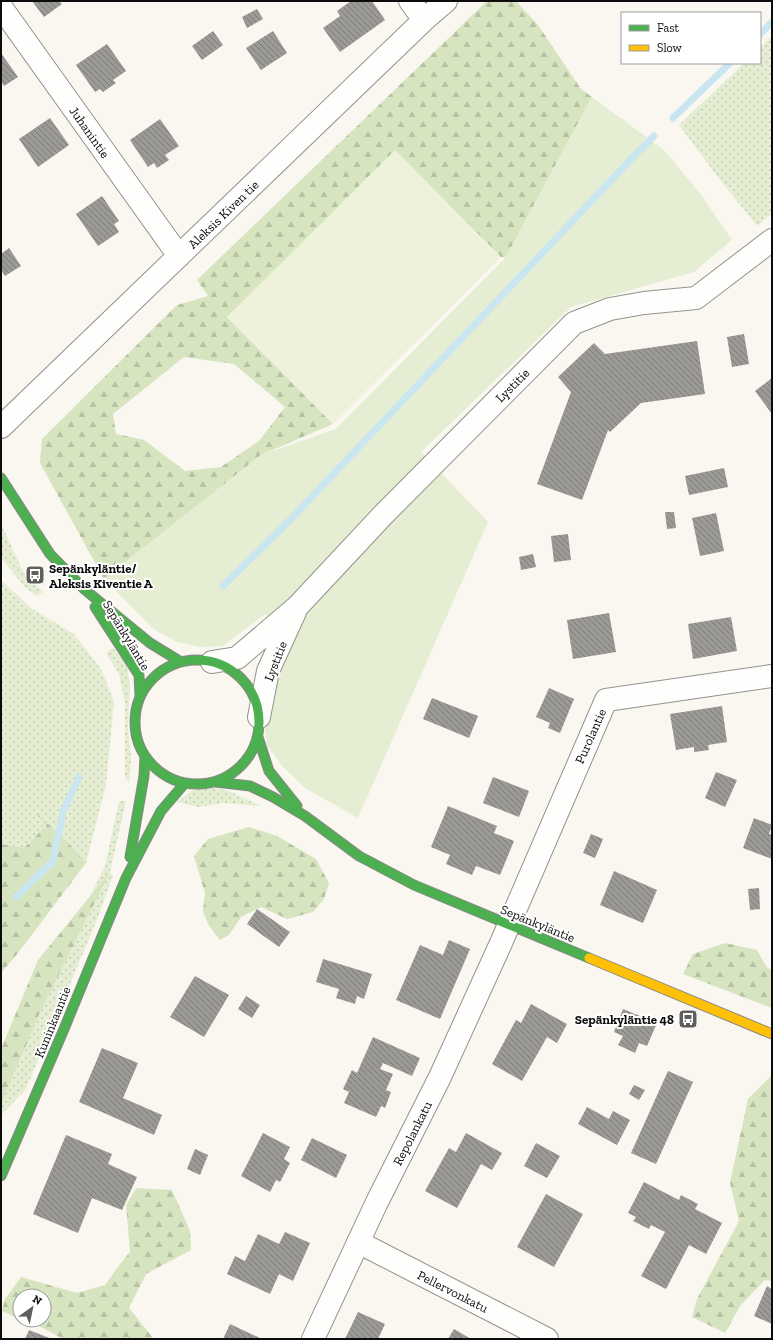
<svg xmlns="http://www.w3.org/2000/svg" width="773" height="1340" font-family="'Zilla Slab',serif">
<defs>
<pattern id="grass-dots" width="8" height="8" patternUnits="userSpaceOnUse"><rect width="8" height="8" fill="#e5edd2"/><path d="M2 2h.1M6 6h.1" fill="none" stroke="#c3cab3" stroke-width="1.8" stroke-linecap="round"/></pattern>
<pattern id="forest-firs" width="22" height="20" patternUnits="userSpaceOnUse"><rect width="22" height="20" fill="#d6e4c0"/><path d="M5 1l3.5 6h-7zM16 11l3.5 6h-7z" fill="#b6c2a4"/></pattern>
<pattern id="building-back-hatch" width="6" height="6" patternUnits="userSpaceOnUse"><rect width="6" height="6" fill="#9c9a96"/><path d="M-1 5l2 2M0 0l6 6M5-1l2 2" fill="none" stroke="#7e7c79"/></pattern>
</defs>
<rect width="100%" height="100%" fill="#faf7f0"/>
<!-- grass -->
<path fill="url(#grass-dots)" d="M772,36v178l-15,12 -40,-50 -38,-51 65,-62h16v-15z
M1,523l21,47 21,22 -6,4 -12,-9 -24,-29z
M1,580l31,29 42,25 27,35 13,32 -8,84 -20,78 -20,-23 -29,-26 9,12 -22,22 -23,-4z
M113,648l14,18 3,19 -2,42 3,31 -2,26 -4,-7v-74l-6,-29 -13,-21z
M208,787l21,4 32,15 -38,-3 -24,4 -22,-5 16,-12z
M119,801h7l-16,71 3,4 -17,46 -70,167 -24,25 -1,3v-13l38,-89 70,-141 -20,24 16,-32z"/>
<!-- forest -->
<path fill="url(#forest-firs)" fill-rule="evenodd" d="M487,1h29l22,24 43,64 11,8 -86,160h-5l-106,-106 -168,166 106,107 -72,31 -157,124 -64,-116 2,-24 135,-134 31,-9 -11,-16zM184,357l50,7 51,43 -26,34 -38,26 -36,4 -41,-31 -28,-6 -3,-20z
M35,812l31,28 20,23 -68,90 -17,20v-129l23,4 22,-22z
M249,827l28,9 39,23 13,24 -5,16 -11,13 -26,7 -26,-12 -20,10 -12,18 -9,5 -12,-16 -5,-13 2,-18 -11,-37 14,-17z
M110,872l-71,143 -38,89v-55l37,-89z
M725,943l32,7 9,16 6,5v37l-89,-34 10,-20z
M772,1075v206l-7,-1 -25,26 -15,27 -33,-16 5,-18 42,-78 -9,-38 18,-84z
M136,1188l36,2 18,41 1,19 -45,24 -17,34 25,31h-91l-18,-10 -22,-9h21v-24h-24v23l-18,-8 3,-12 16,-22 56,16 28,-8 15,-21 10,-12 -4,-47z"/>
<!-- park -->
<path fill="#e5edd2" d="M592,97l72,53 35,42 33,48 -38,32 -123,35 -150,145 67,70 -130,296 -53,-30 -23,-22 -15,-21 -3,-21 13,-45 18,-39 -30,-26 -42,32 -22,1 -24,-5 -22,-12 -51,-51 157,-124 75,-26 170,-172z"/>
<!-- pitch -->
<path fill="#eef2db" d="M395,150l106,107 -168,167 -106,-107z"/>
<g fill="none" stroke-linecap="round" stroke-linejoin="round">
<!-- stream -->
<path stroke="#cae7f1" stroke-width="7" d="M760,34l12,-12
M673,118l57,-55
M223,586l66,-65 346,-366 19,-19
M16,897l37,-36 10,-49 16,-35"/>
</g>
<!-- building -->
<path fill="url(#building-back-hatch)" d="M32,1h27l3,3 -18,13z
M351,1h21l13,19 -45,32 -17,-24 17,-12 -3,-5z
M257,9l6,10 -16,9 -5,-11z
M213,31l10,14 -21,15 -10,-14z
M273,31l14,22 -26,17 -15,-22z
M107,44l19,27 -13,9 3,3 -13,9 -3,-3 -5,3 -19,-27z
M1,53l17,24 -14,9 -3,-5z
M50,118l19,27 -31,22 -19,-28z
M160,119l19,27 -14,9 4,5 -12,8 -3,-5 -6,4 -18,-27z
M102,196l17,25 -5,3 5,8 -21,14 -22,-32z
M9,248l12,18 -16,10 -4,-6v-16z
M744,334l5,30 -17,3 -5,-30z
M697,341l8,53 -64,9 -31,29 -2,-2 -26,70 -45,-16 34,-92 -13,-15 36,-34 11,11z
M772,378v36l-17,-23z
M724,468l4,19 -39,8 -4,-19z
M665,512h9l2,16 -9,1z
M716,513l8,38 -24,5 -8,-38z
M568,534l3,26 -17,2 -3,-26z
M533,554l3,13 -15,3 -2,-13z
M609,613l7,39 -43,7 -6,-39z
M731,617l6,34 -44,8 -5,-35z
M549,688l25,11 -14,34 -12,-5 2,-5 -14,-6z
M432,698l46,18 -9,22 -46,-19z
M722,706l5,36 -19,3 1,5 -15,2v-5l-18,3 -6,-36z
M716,772l21,8 -12,27 -20,-9z
M493,777l36,14 -10,26 -36,-14z
M448,806l49,20 -3,7 20,8 -14,34 -24,-9 -4,9 -26,-11 4,-9 -19,-8z
M754,818l18,7 -3,9 3,1v24l-29,-11z
M591,834l12,5 -8,19 -12,-5z
M614,871l43,19 -14,33 -43,-18z
M759,888l1,21 -10,1 -2,-21z
M257,909l33,23 -11,15 -32,-23z
M449,940l21,9 -30,70 -44,-19 24,-55 23,10z
M323,959l49,15 -8,25 -7,-3 -2,8 -19,-6 3,-9 -23,-7z
M195,976l34,19 -25,42 -34,-20z
M246,996l14,9 -8,13 -14,-9z
M531,1004l36,20 -10,19 -10,-6 -25,44 -30,-17 24,-44 5,3z
M623,1009l34,14 -10,23 -8,-3 -4,10 -17,-8 5,-9 -9,-4z
M373,1037l47,21 -8,18 -29,-13 -3,6 13,5 -7,16 5,2 -6,16 -4,-2 -5,11 -32,-14 5,-11 -6,-3 9,-19 5,3z
M102,1048l36,15 -15,35 39,17 -8,20 -75,-33z
M668,1071l25,11 -37,82 -25,-11z
M634,1085l11,5 -6,10 -10,-6z
M587,1107l22,12 4,-8 17,9 -13,25 -39,-21z
M263,1133l27,14 -6,12 6,4 -10,19 -4,-2 -6,12 -29,-16z
M466,1133l36,20 -10,17 -11,-6 -24,44 -32,-17 24,-43 7,4z
M66,1135l46,19 -4,10 29,13 -15,33 -30,-12 -14,35 -45,-19z
M312,1138l35,17 -11,23 -35,-18z
M536,1143l24,13 -13,22 -23,-12z
M195,1149l13,6 -8,20 -13,-6z
M644,1182l35,18 2,-5 17,9 -3,5 27,14 -16,31 -17,-9 -23,44 -25,-13 24,-44 -14,-7 -2,4 -16,-8 3,-4 -8,-4z
M546,1194l37,20 -29,53 -37,-20z
M285,1232l25,11 -17,38 -14,-7 -9,20 -43,-20 8,-18 10,5 13,-27 21,10z
M767,1286l5,3v35l-18,-8z
M358,1312l27,12 -7,15h-33z
M230,1324l32,15h-39z
M454,1329l17,10h-23z
M29,1330l23,9h-27z"/>
<g fill="none" stroke-linecap="round" stroke-linejoin="round">
<defs>
<path id="street" d="M410,1l14,19
M1,7l178,249
M1,427l423,-407 22,-19
M212,662l25,-4 60,-51 86,-92 191,-192 36,-14 34,-6 52,-5 76,-58
M259,717l9,-46 27,-59
M358,1242l189,97
M313,1339l64,-137 63,-125 61,-134 105,-243 166,-24"/>
<path id="fast" d="M1,478l49,76 34,35 66,54 31,19
M95,607l44,68 1,22
M135 722a62 62 0 1 1 124 0a62 62 0 1 1-124 0Z
M258,737l11,34 28,35
M215,782l35,4 23,11 32,19 54,40 55,29 175,73
M130,857l14,-81 1,-20
M1,1176l63,-147 62,-151 35,-67 24,-28"/>
<path id="slow" d="M589,958l183,76"/>
</defs>
<!-- street casing -->
<use href="#street" stroke="#93928f" stroke-width="24"/>
<!-- fast casing -->
<use href="#fast" stroke="#8a8885" stroke-width="11"/>
<!-- slow casing -->
<use href="#slow" stroke="#8a8885" stroke-width="11"/>
<!-- street -->
<use href="#street" stroke="#fefefd" stroke-width="22"/>
<!-- fast -->
<use href="#fast" stroke="#4caf50" stroke-width="9"/>
<!-- slow -->
<use href="#slow" stroke="#ffc107" stroke-width="9"/>
</g>
<!-- icons -->
<defs>
<symbol id="bus-square" viewBox="-11 -11 22 22"><rect x="-9" y="-9" width="18" height="18" rx="4" fill="#5f5e5c" stroke="#fff"/><path d="M-5-6H5V4H4V6H2V4H-2V6H-4V4H-5ZM-3.5-4V0h7V-4ZM-3.5 1.2v1.5H-2V1.2ZM2 1.2v1.5H3.5V1.2Z" fill="#fff"/></symbol>
</defs>
<g fill-rule="evenodd">
<use href="#bus-square" x="24" y="564" width="22" height="22"/>
<use href="#bus-square" x="677" y="1008" width="22" height="22"/>
</g>
<g text-anchor="middle" stroke-width="4" stroke-linejoin="round" paint-order="stroke">
<!-- street labels -->
<g font-size="13" fill="#0c0c0c" stroke="#fff">
<text transform="translate(90 132) rotate(55)" y="5">Juhanintie</text>
<text transform="translate(223 214) rotate(-44)" y="5">Aleksis Kiven tie</text>
<text transform="translate(512 385) rotate(-45)" y="5">Lystitie</text>
<text transform="translate(127 635) rotate(59)" y="5">Sepänkyläntie</text>
<text transform="translate(275 661) rotate(-69)" y="5">Lystitie</text>
<text transform="translate(590 736) rotate(-66)" y="5">Purolantie</text>
<text transform="translate(538 923) rotate(22)" y="5">Sepänkyläntie</text>
<text transform="translate(52 1022) rotate(-68)" y="5">Kuninkaantie</text>
<text transform="translate(412 1133) rotate(-63)" y="5">Repolankatu</text>
<text transform="translate(453 1291) rotate(27)" y="5">Pellervonkatu</text>
</g>
<!-- poi labels -->
<g font-size="13" font-weight="bold" fill="#0c0c0c" stroke="#fff" text-anchor="start">
<text x="49" y="573">Sepänkyläntie/<tspan x="49" dy="15">Aleksis Kiventie A</tspan></text>
<text x="674" y="1024" text-anchor="end">Sepänkyläntie 48</text>
</g>
</g>
<!-- border -->
<rect width="773" height="1340" fill="none" stroke="#0c0c0c" stroke-width="4"/>
<!-- legend -->
<rect x="621" y="12" width="140" height="52" fill="#ffffff" stroke="#9e9e9e"/>
<rect x="629" y="25" width="20" height="6" fill="#4caf50" stroke="#9e9e9e"/>
<text x="657" y="32" font-size="12" fill="#0c0c0c">Fast</text>
<rect x="629" y="45" width="20" height="6" fill="#ffc107" stroke="#9e9e9e"/>
<text x="657" y="52" font-size="12" fill="#0c0c0c">Slow</text>
<!-- north arrow -->
<g transform="translate(32 1308) rotate(33)"><circle r="19" fill="#ffffff" stroke="#9e9e9e"/>
<path d="M0-3L7 15L0 10L-7 15Z" fill="#5f5e5c"/>
<text y="-6" font-size="11" font-weight="bold" text-anchor="middle" fill="#0c0c0c">N</text>
</g>
</svg>
